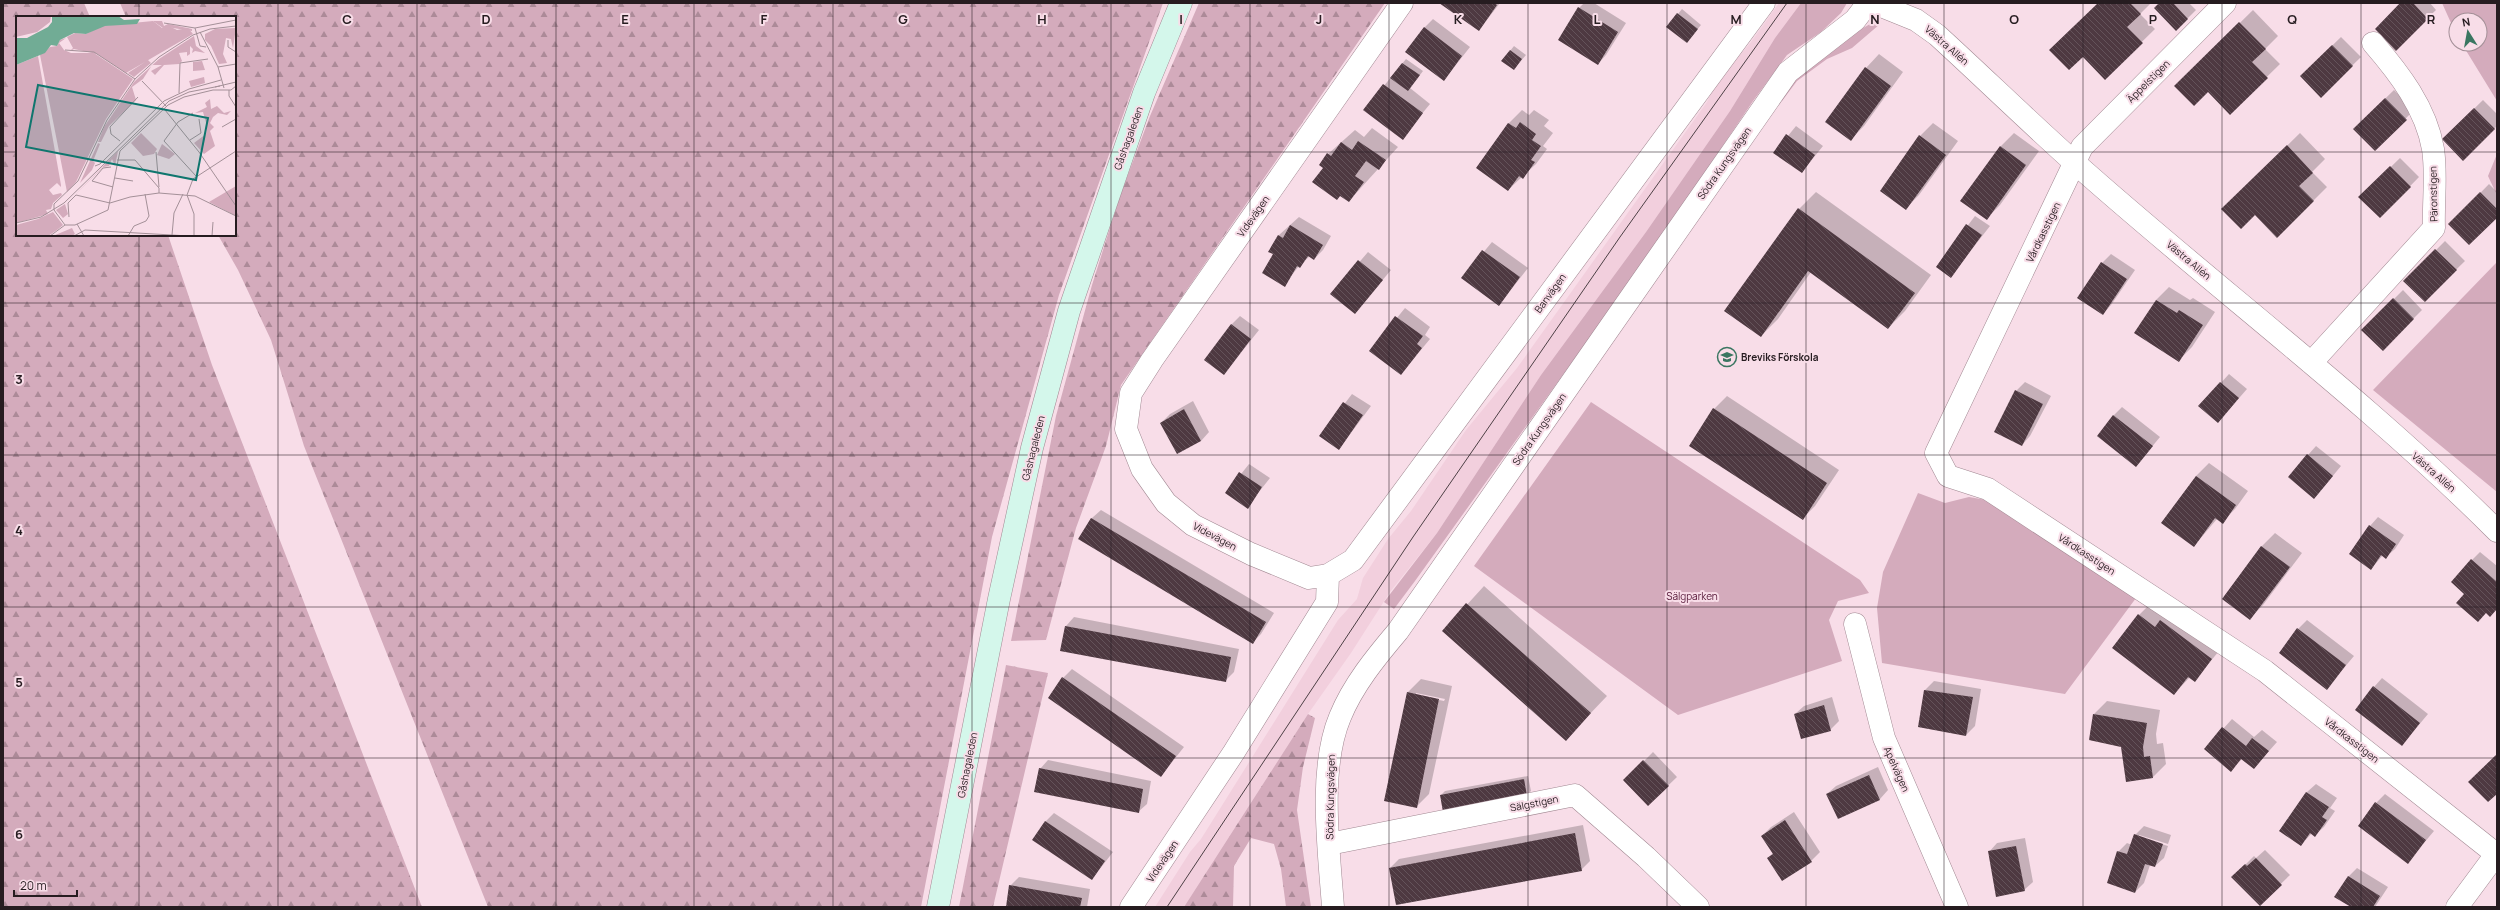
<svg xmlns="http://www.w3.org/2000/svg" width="2500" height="910" font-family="Manrope,sans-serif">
<defs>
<pattern id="forest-firs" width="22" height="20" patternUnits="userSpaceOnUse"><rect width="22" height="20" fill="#d4abbc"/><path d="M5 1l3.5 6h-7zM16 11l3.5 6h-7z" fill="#ac8a98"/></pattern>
<pattern id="building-back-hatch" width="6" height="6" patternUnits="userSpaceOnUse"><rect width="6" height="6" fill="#4e3941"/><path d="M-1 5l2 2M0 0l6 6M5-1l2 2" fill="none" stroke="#64535a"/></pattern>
</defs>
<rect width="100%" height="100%" fill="#f8dde8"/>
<!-- built -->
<path fill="#f2cfdd" d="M1779,3h22l-26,35 -45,73 -84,121 -105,143 -104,158 -47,59 -39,61 -43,61 -124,193h-29l35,-55 11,-13 137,-219 19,-21 6,-21 25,-39 23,-28 55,-81 51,-62 190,-266 7,-16 37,-44z"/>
<!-- green -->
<path fill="#d4abbc" d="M1801,3h46l-6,10 -20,19 -34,23 -34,46 -102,151 -236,329 -21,28 -10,-7 53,-69 104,-158 105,-143 84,-121 45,-73z
M2442,3h55v98l-35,-57h18v-24h-24v14z
M1870,24h10l-28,24 -25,11 -30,22 -15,20 -3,-2 23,-29 34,-26z
M2497,154v41l-9,-19z
M2497,262v230l-124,-102z
M1591,402l269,178 9,13 -31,8 -9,19 13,41 -164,54 -204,-149z
M1918,493l27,10 24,-6 23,4 144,97 -71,96 -183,-31 -5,-55 6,-36z"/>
<!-- forest -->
<path fill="url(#forest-firs)" d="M3,3h81l6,14h-73v218h151l44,130 210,542h-419z
M120,3h1043l-104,292 -67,242 -71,370h-433l-184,-461 -33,-106 -33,-70 -20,-35h17v-218h-109z
M1199,3h186l-264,382 -15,61 -30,82 -30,112 -35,1 45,-225 36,-131 28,-89 30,-80z
M1006,665l42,8 -55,234h-34z
M1308,714l7,4 -12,49 -6,43 14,97h-25l-5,-38 -7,-25 -23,-6 -17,28 -1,41h-49z"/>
<!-- shadow -->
<path fill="#0003" fill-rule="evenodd" d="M1440,3h60l-21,27z
M1584,3h10l32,20 -20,32 -8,9 -19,-56z
M2099,3h52l-11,11 15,15 -50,49z
M2161,3h28l7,7 -20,20z
M2402,3h28l6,7 -40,39z
M1682,9l19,16 -10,12 -23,-11z
M2253,10l25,26 -13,13 15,15 -50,49 -41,-40z
M1433,19l37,28 -26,33 -20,-52z
M2341,37l20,20 -40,39 -20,-20z
M1514,46l12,9 -12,14 -4,-18z
M1879,54l24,18 -39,54 -13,13 15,-71z
M1406,59l17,12 -13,17 20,16 -28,34 -38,-28z
M2394,90l20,20 -39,40 -21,-21z
M2483,100l14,14v12l-34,33 -20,-20z
M1522,110l7,5 5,-5 15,10 -5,6 9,7 -10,13 4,3 -11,15 -28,26 -31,-23 32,-44z
M1933,123l25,18 -39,54 -13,13 14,-72z
M1796,126l27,20 -21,26 -27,-20z
M1372,128l26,19 -49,54 -8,-6 -4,4 -13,-32 -4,-3 8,-10 27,-24 9,7z
M2014,133l25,18 -39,54 -13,13 -25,-18 39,-54z
M2300,133l25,26 -13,13 15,15 -50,50 -41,-41z
M2400,158l19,19 -39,40 -20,-20z
M2489,184l8,8v25l-47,7z
M1816,192l115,83 -26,36 -17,17 -77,-56 -33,47 -17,17 38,-127z
M1975,216l15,10 -39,50 -14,-10z
M1299,217l32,19 -8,14 -9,9 -4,-3 -11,10 -15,19 -10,-31 -4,-3 9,-16z
M2445,241l20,20 -40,39 -20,-19z
M1492,242l36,26 -29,37 -37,-27z
M1368,252l23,18 -36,43 -23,-19z
M2111,254l24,16 -24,35 -8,9 -24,-17 23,-34z
M2169,287l21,13 3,-2 22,14 -23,35 -13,13 -23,-60z
M2403,290l19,20 -39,39 -20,-19z
M1405,308l25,19 -5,8 5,4 -29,35 -31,-23z
M1240,316l19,14 -35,44 7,-49z
M2229,374l18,15 -21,24 -26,-7z
M2025,382l26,14 -21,40 -8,9 -6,-54z
M1352,394l19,12 -32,43 -19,-13z
M1727,396l112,74 -24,36 -13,13 -88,-110z
M1193,401l16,31 -8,9 -40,-18 9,-9z
M2122,407l38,30 -24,29 -23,-50z
M2316,446l25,20 -19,23 -14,-34z
M2209,463l39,28 -13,18 -13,13 -5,-3 -23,27 -32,-23 34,-47z
M1249,464l21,14 -23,29 -21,-14z
M1101,510l173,103 -13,21 -9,9 -172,-104 12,-21z
M2378,517l26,18 -9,14 -9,8 -3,-2 -12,14 -1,-43z
M2275,533l27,20 -39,52 -13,13 -27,-20 39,-52z
M2480,552l17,14v43l-31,-16 6,-33z
M1484,586l123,110 -41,43 -123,-108z
M2152,602l72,43 -29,35 -5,-3 -16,17 -35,-79z
M1074,617l165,32 -5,23 -9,9 -164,-31 5,-24z
M2307,620l47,36 -27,32 -29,-59z
M1072,669l112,78 -23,29 -98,-98z
M2382,678l46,36 -26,31 -28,-58z
M1421,679l31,7 -23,108 -13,13 -8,-115zM1416,693l29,6 -1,2 -28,-6z
M1934,681l47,8 -6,37 -9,9 -47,-8 6,-37z
M1832,697l7,24 -9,9 -35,-16 9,-8z
M2107,701l53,9 -4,24 1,10 6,-1 3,21 -13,13 -31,-31 -32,-6 4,-26z
M2232,719l22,18 8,-7 15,12 -23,26 -12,-9 -11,11 -26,-21z
M1653,752l24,25 -29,28 -24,-24z
M1048,760l103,21 -4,23 -9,8 -98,-43z
M1878,767l10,23 -8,9 -42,19 -11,-24 9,-8z
M1528,776l3,15 -5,4h-85l4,-4z
M2316,784l21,14 -7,10 5,3 -11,16 -9,8 -3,-2 -11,12 -20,-14 26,-39z
M2385,794l49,37 -26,31 -32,-59z
M1794,812l26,40 -9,9 -43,-3 5,-5 -11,-17 9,-9z
M1054,813l59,39 -21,27 -47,-57z
M1583,825l7,36 -9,9 -191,-2 9,-9z
M2144,826l27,9 -3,9 -29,-9v2l29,9 -4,12 -9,8 -5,-1 -6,18 -9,9 -17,-40 9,-9 5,2 3,-10z
M2025,838l8,44 -9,8 -35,-38 8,-9z
M2265,850l25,25 -30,29 -27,-27 21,-21 2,2z
M2357,868l31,19 -13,20h-22l-5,-30z
M1019,877l71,12 -3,18h-80l3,-21z"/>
<!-- building -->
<path fill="url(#building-back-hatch)" d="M1439,3h55l3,2 -18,26z
M2098,3h32l11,11 -14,13 16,16 -38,37 -22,-23 -14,13 -20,-20z
M2159,3h14l15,16 -12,12 -22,-23z
M2400,3h13l15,16 -32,32 -21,-22z
M1578,7l40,25 -20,33 -40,-25z
M1677,13l21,16 -11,14 -21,-16z
M2239,22l27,27 -14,13 16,16 -38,37 -22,-23 -14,14 -20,-20z
M1424,27l38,29 -18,25 -39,-29z
M2332,45l21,21 -32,32 -21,-22z
M1510,50l12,9 -8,11 -13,-9z
M1402,63l18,12 -12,16 -18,-13z
M1865,67l26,19 -40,55 -26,-19z
M1383,84l40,29 -20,27 -40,-30z
M2385,98l22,22 -32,31 -22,-22z
M2474,108l21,21 -32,32 -21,-22z
M1520,122l16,12 -4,6 9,6 -10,14 4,2 -12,17 -4,-3 -11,15 -32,-23 32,-45 8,5z
M1786,134l29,21 -13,18 -29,-20z
M1919,135l27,20 -40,55 -26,-19z
M1358,141l28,19 -7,10 -13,-9 -11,15 9,6 -15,20 -9,-6 -3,4 -25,-18 11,-14 -4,-3 8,-12 4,3 10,-14 11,8z
M2287,145l26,28 -14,13 15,15 -37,37 -22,-23 -14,14 -20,-20z
M2000,146l26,19 -39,55 -27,-19z
M2390,166l21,21 -31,31 -22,-21z
M2480,192l17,17v9l-28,27 -21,-21z
M1798,208l117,85 -27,36 -80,-58 -47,66 -37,-26z
M1966,224l16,11 -31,43 -15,-11z
M1290,225l33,20 -9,15 -6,-4 -8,12 -3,-2 -12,21 -23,-14 11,-19 -5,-2 10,-17 5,3z
M2435,249l22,21 -32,32 -22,-21z
M1482,250l38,27 -21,29 -38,-28z
M1358,260l25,20 -28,34 -25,-20z
M2101,262l26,17 -24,36 -26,-17z
M2393,298l21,21 -31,32 -22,-21z
M2156,300l21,13 2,-3 24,15 -24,37 -45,-29z
M1395,316l28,20 -6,8 5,4 -21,27 -32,-24z
M1231,324l20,15 -27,36 -20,-15z
M2220,382l19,16 -21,25 -20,-17z
M2015,390l28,14 -21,42 -28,-14z
M1343,402l20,13 -24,35 -20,-14z
M1713,408l114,75 -24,37 -114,-74z
M1184,409l17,32 -24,13 -17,-31z
M2113,415l40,31 -17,21 -39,-31z
M2307,454l26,22 -19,23 -26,-22z
M1239,472l23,15 -14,22 -23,-16z
M2196,476l40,29 -13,19 -8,-6 -21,29 -33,-24z
M1091,518l175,104 -13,22 -175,-105z
M2369,525l27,19 -10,15 -5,-4 -10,15 -22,-16z
M2261,546l29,21 -40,53 -28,-21z
M2471,559l26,23v27l-7,8 -4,-4 -8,9 -22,-19 8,-9 -13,-12z
M1466,603l125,110 -25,28 -124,-110z
M2138,614l17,13 5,-7 52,39 -17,23 -7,-5 -14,18 -62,-47z
M1065,626l166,31 -5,25 -166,-31z
M2297,628l49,37 -19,25 -48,-37z
M1062,677l114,79 -15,21 -113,-79z
M2373,686l47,37 -18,23 -47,-36z
M1924,690l49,7 -7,39 -48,-9z
M1407,692l32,7 -22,109 -33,-7z
M1824,705l7,26 -30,8 -7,-25z
M2093,714l54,9 -4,24 1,10 6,-1 3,22 -27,4 -5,-35 -32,-7z
M2222,727l24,19 6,-8 17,13 -15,18 -13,-10 -10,13 -27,-23z
M2497,754v40l-9,8 -20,-20z
M1643,760l26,26 -21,20 -25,-26z
M1039,768l104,21 -4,24 -105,-21z
M1869,775l11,25 -42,19 -12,-25z
M1524,779l3,17 -84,16 -3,-17z
M2306,792l23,15 -7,10 5,3 -12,17 -5,-4 -9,13 -22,-15z
M2375,802l51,38 -18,24 -50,-38z
M1785,820l27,42 -30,19 -15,-23 6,-4 -12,-18z
M1045,821l60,40 -13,19 -60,-40z
M1575,833l7,38 -186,34 -7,-37z
M2134,834l29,10 -8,23 -10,-3 -10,29 -28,-10 10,-32 10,3z
M2016,846l9,45 -29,6 -8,-46z
M2256,858l26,27 -22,21 -29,-29 14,-13 2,2z
M2348,876l32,20 -7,11h-22l-17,-10z
M1009,885l73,13 -2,9h-74z"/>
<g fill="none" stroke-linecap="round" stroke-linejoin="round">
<defs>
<path id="minor" d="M1402,3l-250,357 -21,33 -5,36 16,40 24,34 27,22 58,29 58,24 19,-3 25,-15 411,-557
M1874,3l42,17 21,15c46,42 91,86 138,128 139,124 290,236 422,368
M2225,3l-143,144 -146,306 12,23 40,13 277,182 231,183
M2311,363l123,-135c-1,-25 3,-54 -1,-79 -7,-41 -34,-76 -60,-106
M1855,624l29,114 73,169
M1329,844l246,-49 71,62 52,50
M1131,907l103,-155 93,-150 1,-27
M2457,907l40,-54"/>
<path id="tertiary" d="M1333,907c-4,-56 -15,-138 7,-190 13,-32 36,-60 58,-86l390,-559 67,-52 13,-17"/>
<path id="secondary" d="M938,907l61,-308 33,-151 37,-137 75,-218 37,-90"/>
</defs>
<!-- minor casing -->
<use href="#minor" stroke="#a18892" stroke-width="23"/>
<!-- tertiary casing -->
<use href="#tertiary" stroke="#a18892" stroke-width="23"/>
<!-- secondary casing -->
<use href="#secondary" stroke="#a18892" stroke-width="23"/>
<!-- minor -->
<use href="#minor" stroke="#fff" stroke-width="22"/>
<!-- tertiary -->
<use href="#tertiary" stroke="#fff" stroke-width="22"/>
<!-- secondary -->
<use href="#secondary" stroke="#d4f7eb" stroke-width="22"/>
<!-- tram -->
<path stroke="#4d4045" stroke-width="1" d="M1167,907l246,-370 207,-300 167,-234"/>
</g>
<!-- grid -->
<path fill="none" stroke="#261c20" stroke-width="1" stroke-opacity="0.55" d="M139,3v14M278,3v904M417,3v904M556,3v904M694,3v904M833,3v904M972,3v904M1111,3v904M1250,3v904M1389,3v904M1528,3v904M1667,3v904M1806,3v904M1944,3v904M2083,3v904M2222,3v904M2361,3v904M3,152h14M235,152h2262M139,235v672M3,303h2494M3,455h2494M3,607h2494M3,758h2494"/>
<!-- icons -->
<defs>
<symbol id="school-ring" viewBox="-11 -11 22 22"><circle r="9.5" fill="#f8dde8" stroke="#3a7661" stroke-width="1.5"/><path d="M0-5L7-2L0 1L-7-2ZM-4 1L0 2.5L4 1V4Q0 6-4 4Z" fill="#3a7661"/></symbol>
</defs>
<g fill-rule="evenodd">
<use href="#school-ring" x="1716" y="346" width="22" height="22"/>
</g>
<g text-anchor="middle" stroke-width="4" stroke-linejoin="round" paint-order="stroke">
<!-- street labels -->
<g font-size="10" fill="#261c20" stroke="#f8dde8">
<text transform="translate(1947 45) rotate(41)" y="4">Västra Allén</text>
<text transform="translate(2148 81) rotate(-45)" y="4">Äppelstigen</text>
<text transform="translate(1128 138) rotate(-70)" y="4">Gåshagaleden</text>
<text transform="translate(1724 163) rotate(-55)" y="4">Södra Kungsvägen</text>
<text transform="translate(2433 194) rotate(-91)" y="4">Päronstigen</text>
<text transform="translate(1253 216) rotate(-55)" y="4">Videvägen</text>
<text transform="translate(2043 232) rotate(-64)" y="4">Vårdkasstigen</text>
<text transform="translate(2189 260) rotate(40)" y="4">Västra Allén</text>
<text transform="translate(1550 293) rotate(-54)" y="4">Banvägen</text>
<text transform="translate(1539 429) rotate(-55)" y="4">Södra Kungsvägen</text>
<text transform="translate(1033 448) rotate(-76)" y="4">Gåshagaleden</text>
<text transform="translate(2434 472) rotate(41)" y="4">Västra Allén</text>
<text transform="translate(1215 536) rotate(28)" y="4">Videvägen</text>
<text transform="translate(2087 554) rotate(33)" y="4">Vårdkasstigen</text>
<text transform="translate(2352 740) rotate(38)" y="4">Vårdkasstigen</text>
<text transform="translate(967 765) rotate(-79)" y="4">Gåshagaleden</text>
<text transform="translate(1897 769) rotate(66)" y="4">Apelvägen</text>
<text transform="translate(1330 797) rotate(-89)" y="4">Södra Kungsvägen</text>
<text transform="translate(1534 803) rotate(-11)" y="4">Sälgstigen</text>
<text transform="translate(1162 861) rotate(-56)" y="4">Videvägen</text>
</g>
<!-- poi labels -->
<g font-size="10" font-weight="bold" fill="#261c20" stroke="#f8dde8" text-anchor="start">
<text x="1741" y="361">Breviks Förskola</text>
</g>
<!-- park labels -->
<g font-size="10" fill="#531435" stroke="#f8dde8">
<text x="1692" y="600">Sälgparken</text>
</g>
</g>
<!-- overview -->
<g transform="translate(16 16)">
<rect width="220" height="220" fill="#f8dde8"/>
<path d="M137,5h9l2,5 4,-2 24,5v2l-25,-4 -4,1zM186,45l3,9 -12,1v-9zM194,83l1,10 6,-3 7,7 7,-2 -4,4 -9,-2 -5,4 -3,6 4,4 -4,4 5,15 -11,8 -10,-11 12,-9 1,-8 -4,-14 -8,1 12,-6 -2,-4zM125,117l16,16 -3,5 -11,2 -12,-13zM146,128l13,10 -6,5 -12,-4zM220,170v30l-27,-14z" fill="#d4abbc"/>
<path d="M0,0h35l-1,6 -13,10 -21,5zM137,5l9,7 5,-3 10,5 11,-2 5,6 -67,39 -29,-19 -23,-5 -4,2 3,-3 -6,-11 8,-4 11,1 15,-8zM220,12l-3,20 -2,-9 -5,-1 -3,16 4,9 -8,1 -8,-18 -6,-6v-6l10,-5zM178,20l2,10 9,7 -10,-2 -3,2 1,-4 -3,-3v8l-3,2v-4l-8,1 3,8 -3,3 -15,1 -9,10 -4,-4 11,-6h-10l-9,14 -11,8 4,13 -27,26 -8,16h-3l6,-15 30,-45 25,-23zM50,22l-7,5 5,7 7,3h23l39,26 -27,40 -30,63 -9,10 -27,-137 10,-8 7,-1 3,-6zM22,40l23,129v2l-4,-4 -8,7 4,5 8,-2 1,2 -9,8 -2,6 -5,1 2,4 -32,9v-158zM132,44l3,3 -17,14 -6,-4zM82,127l2,1 -7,17 2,2 -3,7 -12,13zM102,135l-3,15 -3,-7 -3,7 -6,1 -30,30zM49,188l3,10 -5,4 -7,-8zM37,196l10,13 -6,5 -9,6h-32v-11l22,-6zM56,212l3,6 -3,2h-19z" fill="#d4abbc"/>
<path d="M188,61l1,6 -14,4 -2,-6z" fill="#d4abbc"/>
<path d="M36,0h66l6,4 16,-1 -3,5 -32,2 -19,8 -12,-1 -14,7 -3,6 -6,-1 -6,8 -29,12v-27h11l21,-11 4,-5z" fill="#71ac95"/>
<path fill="none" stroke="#a49098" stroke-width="1" d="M148,7l31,5 41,-8M179,12l5,18 6,1M184,16l18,35 6,21M212,24v7l8,5M49,34l29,2 41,27M202,51l18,-3M126,65l25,26M199,71l21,-5M213,74v6l7,11M163,77l1,-30 28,-4M149,94l34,42 37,54M177,97l-15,9 -14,19 32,35M206,111l14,-8M174,124l11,-7 -2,-14M104,125l-9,-7 -1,-7 28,-30M140,136l3,35M101,144h18l24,28v5M79,150l5,-2 64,-63 25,-12 32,-9M95,151l-8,1 -11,13 21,6M99,162l18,3M171,179l6,-16 43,-28M171,179l7,19v22M53,201l-1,-14 8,-8 34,8 20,-6 29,-4 36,3 41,20M0,207l25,-6 23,-14 105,-102 20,-9 31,-6M61,208l7,12M49,209h10l33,-15 12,-59 48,-46 16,-8 29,-7h18l5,-4M156,219l2,-22 9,-19M34,220l15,-11 -11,-15v-6l24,-23 29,-61 28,-41 24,-22 34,-22 17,-6 26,-3M58,220l11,-6 104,6M112,220l6,-10 12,-5 3,-5 -4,-22M196,220l1,-14"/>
<path fill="#0f766e" fill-opacity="0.15" stroke="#0f766e" stroke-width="2" d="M22,69l170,33 -12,62 -170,-33z"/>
<rect width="220" height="220" fill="none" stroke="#261c20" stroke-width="2"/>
</g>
<g font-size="13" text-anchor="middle" font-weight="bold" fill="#261c20" stroke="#f8dde8" stroke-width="4" stroke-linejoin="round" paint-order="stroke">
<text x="347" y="24">C</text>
<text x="486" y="24">D</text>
<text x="625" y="24">E</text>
<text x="764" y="24">F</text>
<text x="903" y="24">G</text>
<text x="1042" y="24">H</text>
<text x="1181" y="24">I</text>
<text x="1319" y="24">J</text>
<text x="1458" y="24">K</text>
<text x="1597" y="24">L</text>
<text x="1736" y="24">M</text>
<text x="1875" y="24">N</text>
<text x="2014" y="24">O</text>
<text x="2153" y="24">P</text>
<text x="2292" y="24">Q</text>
<text x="2431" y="24">R</text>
<text x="19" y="384">3</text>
<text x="19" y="535">4</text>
<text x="19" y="687">5</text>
<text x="19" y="839">6</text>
</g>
<!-- border -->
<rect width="2500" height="910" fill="none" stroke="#261c20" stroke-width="8"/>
<!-- north arrow -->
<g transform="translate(2468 32) rotate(349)"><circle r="19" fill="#f8dde8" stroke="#a49098"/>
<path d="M0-3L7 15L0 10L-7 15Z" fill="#3a7661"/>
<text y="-6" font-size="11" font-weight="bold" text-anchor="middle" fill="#261c20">N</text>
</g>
<!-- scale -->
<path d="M14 890v6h63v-6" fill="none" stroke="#261c20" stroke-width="2"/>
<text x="20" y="890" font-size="12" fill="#261c20" stroke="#f8dde8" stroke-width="3" paint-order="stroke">20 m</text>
</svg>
